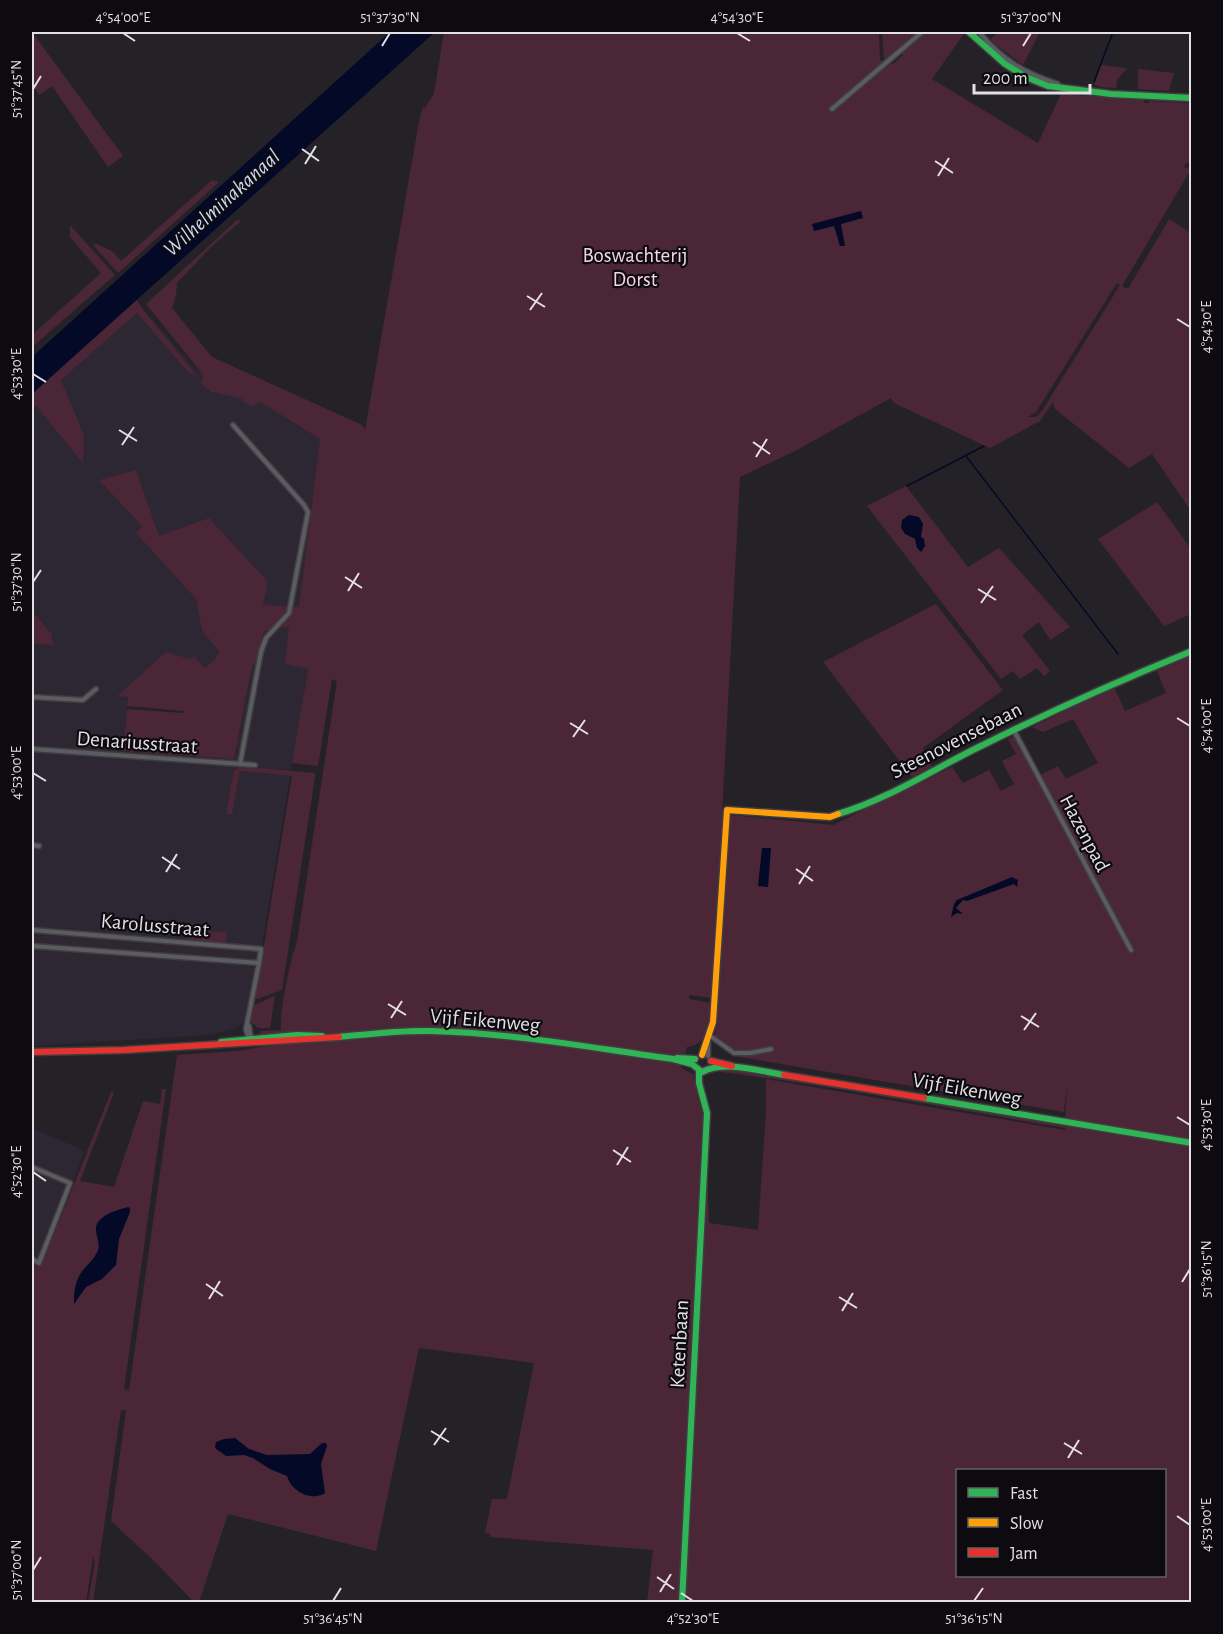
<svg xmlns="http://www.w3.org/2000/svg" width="1223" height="1634" font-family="'Alegreya Sans',sans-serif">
<rect width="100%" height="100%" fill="#252227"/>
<!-- built -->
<path fill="#2d2633" d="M136,301l60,68 51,25 73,45 -21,169 -103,-8 6,31 17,20 -5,9 -10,8 -14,-9 -73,36 11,2 -5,54 111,8 17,-89 7,-13 6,-26 25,-4 19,42 -47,282 -15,70 -10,7 -26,7 -178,11v-402l21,1 -1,-11 -20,-23v-217z
M32,1128l53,23 -44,113 -9,-4z"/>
<!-- green -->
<path fill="#4b2637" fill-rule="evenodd" d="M32,32l91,124 -15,11 -56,-81 -13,9 -7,-10z
M444,32h435l1,28 13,4 10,-9 -2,-2 25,-21h34l3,3 -31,44 106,64 23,-49 82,6 2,3h4v-2l42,2v60h-5l-2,4 7,2 -69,117 6,3 41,-70 22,14v278l-39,-57 -23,14 -74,-59 -2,-7 -13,19 -50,27 -96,-45 -3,-5 -96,53 -55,26 -18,338 2,1 -12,182 -23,-3v4l23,4c-2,18 -3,42 -25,44l-6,21 12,6c2,13 8,22 12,33l4,116 49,7 8,-118v-33l299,51v-2c-115,-19 -229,-42 -344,-56v-3h6l56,7 282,48 2,-39 -3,27 -330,-56 -19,-21 15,-220 103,10 119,-58 11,16 26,-13 12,21 13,-7 -12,-23 14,-7 -8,-15 6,-3 113,211 2,-1 -89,-171 18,-9 8,13 32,-16 -25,-44 -30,13 -11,-5 82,-40 11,24 41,-18 -9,-22 34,-15v946h-544l6,-52 -163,-13v-4h-5l7,-34h15l27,-136 -115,-15 -43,203 -148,-37 -29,88h-5l-42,-43 -41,-38 15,-111h-5l-28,192h-5l7,-40 -2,-5 -7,45h-54v-341l10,3 69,-172 3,1 -34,88 34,6 29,-86 17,3 2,-15h4l-42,300 5,1 48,-335 61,-4 41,-7 1,-9 -19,2 -1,-6 21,-1c-2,-16 9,-71 16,-88l40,-261 -5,-2 -14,87 -26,-3 16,-94 -23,-5 4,-37 -25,4 -6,26 -7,13 -17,89 -111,-8 4,-42 56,4 1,-2 -57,-5 1,-9 -11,-1 49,-44 24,7 4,-3 10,12 10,-8 5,-9 -17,-20 -6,-32 -60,-66 6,-7 -43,-46 37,-10 23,66 50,-18 59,64 -5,23 36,2 21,-168 -60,-37 -9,5 -11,-9 -29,-6 -11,-10 4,-6 -58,-72 91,-84 4,1 -30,26 -34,36 -1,12 -4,13 40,49 150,68 3,5 55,-314 4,-11v4l10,-15zM1117,283l3,2 -78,126 -6,6h-8l8,-5zM958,1470h206v106h-206z
M882,32h36l-34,28z
M998,32h42l-17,33 -27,-20 -5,-6z
M1101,65l26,3 -10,12 -1,8 -15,-1 -7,-3z
M1138,69l36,4 -5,18 -31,-2z
M212,180l7,2 -101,91 -25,-28 4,-1 16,8 8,9z
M70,225l45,50 -83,72v-12l69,-62 -31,-36z
M136,299l8,12 53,65 -9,-4 -51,-59 -76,67 23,55 -1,28 -47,-57 -4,3v-15z
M906,486l62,81 31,-19 71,79 -20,13 -11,-18 -17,13 28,36 -6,5 -7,-8 -17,11 -7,-8 -12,8 -134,-173z
M1157,502l34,47v65l-27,12 -66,-87z
M936,604l67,86 -80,58 9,19 -20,10 -89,-115z
M32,611l20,23 1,11 -21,-1z
M239,766l76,7v4l-33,213 -24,9 -3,-1 1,-4 36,-218 -52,-5 -8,43h-6l8,-44h4z
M190,923h3v7l34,2 -1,11 -38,-2z
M275,996l-5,32h-12l-7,-6 3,-17z"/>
<!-- water -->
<path fill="#030927" d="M390,32h45l-403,362v-37z
M861,211l2,7 -22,6 4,22h-5l-6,-20 -20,5 -2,-7z
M909,515l10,2 4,7 -2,13 3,2 1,7 -4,6 -4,-4 -2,-9 -10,-5 -4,-6 1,-8z
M762,848h9l-3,39 -10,-1z
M1012,877l6,3 -1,7 -3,-3 -47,17 -4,-1 -7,8 7,6 -6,-1 -6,4 3,-13 3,-4z
M128,1207l2,1v4l-11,27 -3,26 -14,14 -16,8 -12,17c0,-13 1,-25 10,-35 5,-6 11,-11 14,-19 3,-10 -6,-19 0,-28 7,-9 20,-12 30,-15z
M235,1438l14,11 18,6 43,-1 12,-11h4l1,3 -6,18 4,29c-14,9 -34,-2 -38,-17l-17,-7 -17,-11 -9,-3 -18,1 -11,-8 1,-6 8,-3z"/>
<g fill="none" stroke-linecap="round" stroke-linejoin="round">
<!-- stream -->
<path stroke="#030927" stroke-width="1.5" d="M1094,82l19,-50
M966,456l152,198
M907,486l77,-40"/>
<defs>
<path id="street" d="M979,32c23,28 45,41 79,52v4
M832,109l90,-77
M233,425l71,80 4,7 -19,101 -23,25 -5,14 -21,112
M32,697l51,3 13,-11
M1013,729l118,221
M32,749l223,16
M32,845l7,1
M32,930l229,19 -2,14
M32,946l227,17 -13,66 3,12
M249,1026l2,12
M709,1035l25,18h16l21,-4
M708,1056v-14
M32,1167l38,16 -31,80 -7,-4"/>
<path id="fast" d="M969,32l36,32 21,13 22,9 63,8 81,4
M838,814c51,-15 97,-46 145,-69 68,-34 138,-65 209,-94
M339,1037c31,-3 61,-7 92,-6 81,2 162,17 242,28l19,5 10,8c23,-12 57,-1 82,3
M221,1042l76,-7 25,1
M677,1058l18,1
M924,1098l268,45
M682,1602l25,-489 -8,-30v-12"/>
<path id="slow" d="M702,1055l11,-33 14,-212 103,7 8,-3"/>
<path id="jam" d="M32,1052l92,-2 215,-13
M711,1061l21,5
M784,1075l140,23"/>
</defs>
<!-- street casing -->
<use href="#street" stroke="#3f3d41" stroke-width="7"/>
<!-- fast casing -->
<use href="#fast" stroke="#3f3d41" stroke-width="9"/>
<!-- slow casing -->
<use href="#slow" stroke="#3f3d41" stroke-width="9"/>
<!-- jam casing -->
<use href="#jam" stroke="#3f3d41" stroke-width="9"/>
<!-- street -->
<use href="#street" stroke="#5b5b62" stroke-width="4"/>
<!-- fast -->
<use href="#fast" stroke="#30b455" stroke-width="6"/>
<!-- slow -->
<use href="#slow" stroke="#ff9f0a" stroke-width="6"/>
<!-- jam -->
<use href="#jam" stroke="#e5322d" stroke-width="6"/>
</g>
<!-- ticks -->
<path fill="none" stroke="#e2dfe5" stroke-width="2" d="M123,33l12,8M737,33l13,8M382,46l8,-13M1023,46l8,-13M33,89l8,-13M302,149l17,12M935,161l18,12M305,164l11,-18M938,176l11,-18M527,296l18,11M530,310l12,-17M1177,319l13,8M33,374l13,8M119,430l18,11M753,442l17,12M122,445l12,-18M756,457l11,-18M345,577l17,11M33,582l8,-12M978,589l18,11M348,591l11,-18M981,603l12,-17M1177,718l13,8M570,723l18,11M573,737l12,-17M33,773l13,8M162,857l18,12M796,869l17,12M166,872l11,-18M799,884l11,-18M388,1004l18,11M1021,1016l18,11M391,1018l11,-17M1024,1030l12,-17M1177,1117l13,8M613,1150l18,12M617,1165l11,-18M33,1172l13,9M1182,1282l8,-13M206,1284l17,12M839,1297l18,11M209,1299l11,-18M842,1311l11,-18M431,1431l18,11M1064,1443l18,11M434,1445l12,-17M1068,1458l11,-18M1177,1516l13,9M33,1570l8,-13M657,1577l17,12M660,1592l11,-18M681,1593l12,8M333,1601l8,-13M974,1601l9,-13"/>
<g text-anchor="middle" stroke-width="4.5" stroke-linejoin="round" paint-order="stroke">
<!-- park labels -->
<g font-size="21" fill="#f5d4e1" stroke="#0d0b0f">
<text x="635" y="262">Boswachterij<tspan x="635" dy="24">Dorst</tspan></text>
</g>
<!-- street labels -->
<g font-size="21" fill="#e2dfe5" stroke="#0d0b0f">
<text transform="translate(956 740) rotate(-27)" y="7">Steenovensebaan</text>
<text transform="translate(137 742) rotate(4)" y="7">Denariusstraat</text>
<text transform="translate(1085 833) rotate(62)" y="7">Hazenpad</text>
<text transform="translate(155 925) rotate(5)" y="7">Karolusstraat</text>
<text transform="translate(485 1020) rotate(5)" y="7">Vijf Eikenweg</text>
<text transform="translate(967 1089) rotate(10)" y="7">Vijf Eikenweg</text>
<text transform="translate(679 1344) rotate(-87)" y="7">Ketenbaan</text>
</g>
<!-- water labels -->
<g font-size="22" font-style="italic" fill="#c9d7f2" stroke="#0d0b0f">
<text transform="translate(221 202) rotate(-42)" y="8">Wilhelminakanaal</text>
</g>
</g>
<!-- border -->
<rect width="1223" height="1634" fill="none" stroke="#0d0b0f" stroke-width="66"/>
<!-- legend -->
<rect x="956" y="1469" width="210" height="108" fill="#0d0b0f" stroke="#626065" stroke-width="1.5"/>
<rect x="968" y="1488" width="30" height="9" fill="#30b455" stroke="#626065" stroke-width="1.5"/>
<text x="1010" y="1499" font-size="18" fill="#e2dfe5">Fast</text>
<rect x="968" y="1518" width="30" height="9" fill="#ff9f0a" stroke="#626065" stroke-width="1.5"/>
<text x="1010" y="1529" font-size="18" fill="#e2dfe5">Slow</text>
<rect x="968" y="1548" width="30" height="9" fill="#e5322d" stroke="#626065" stroke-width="1.5"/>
<text x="1010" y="1559" font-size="18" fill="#e2dfe5">Jam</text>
<!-- scale -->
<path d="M974 84v9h116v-9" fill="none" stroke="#e2dfe5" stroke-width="3"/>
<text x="983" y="84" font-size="18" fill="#e2dfe5" stroke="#0d0b0f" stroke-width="4.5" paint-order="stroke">200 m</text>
<rect x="33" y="33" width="1157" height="1568" fill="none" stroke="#e2dfe5" stroke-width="2"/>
<g font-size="15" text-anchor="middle" fill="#e2dfe5">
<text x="123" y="22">4°54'00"E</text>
<text x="390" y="22">51°37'30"N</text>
<text x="737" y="22">4°54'30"E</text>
<text x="1031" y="22">51°37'00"N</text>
<text transform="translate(16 89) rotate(-90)" y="5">51°37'45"N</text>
<text transform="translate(1206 327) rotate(-90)" y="5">4°54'30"E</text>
<text transform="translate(16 374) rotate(-90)" y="5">4°53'30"E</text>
<text transform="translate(16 582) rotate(-90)" y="5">51°37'30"N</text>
<text transform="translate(1206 726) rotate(-90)" y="5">4°54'00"E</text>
<text transform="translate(16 773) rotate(-90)" y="5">4°53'00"E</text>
<text transform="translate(1206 1125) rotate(-90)" y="5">4°53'30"E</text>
<text transform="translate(16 1172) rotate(-90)" y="5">4°52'30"E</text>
<text transform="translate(1206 1269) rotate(-90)" y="5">51°36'15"N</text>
<text transform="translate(1206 1525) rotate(-90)" y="5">4°53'00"E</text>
<text transform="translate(16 1570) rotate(-90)" y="5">51°37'00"N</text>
<text x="333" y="1623">51°36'45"N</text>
<text x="693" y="1623">4°52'30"E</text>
<text x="974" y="1623">51°36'15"N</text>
</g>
</svg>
